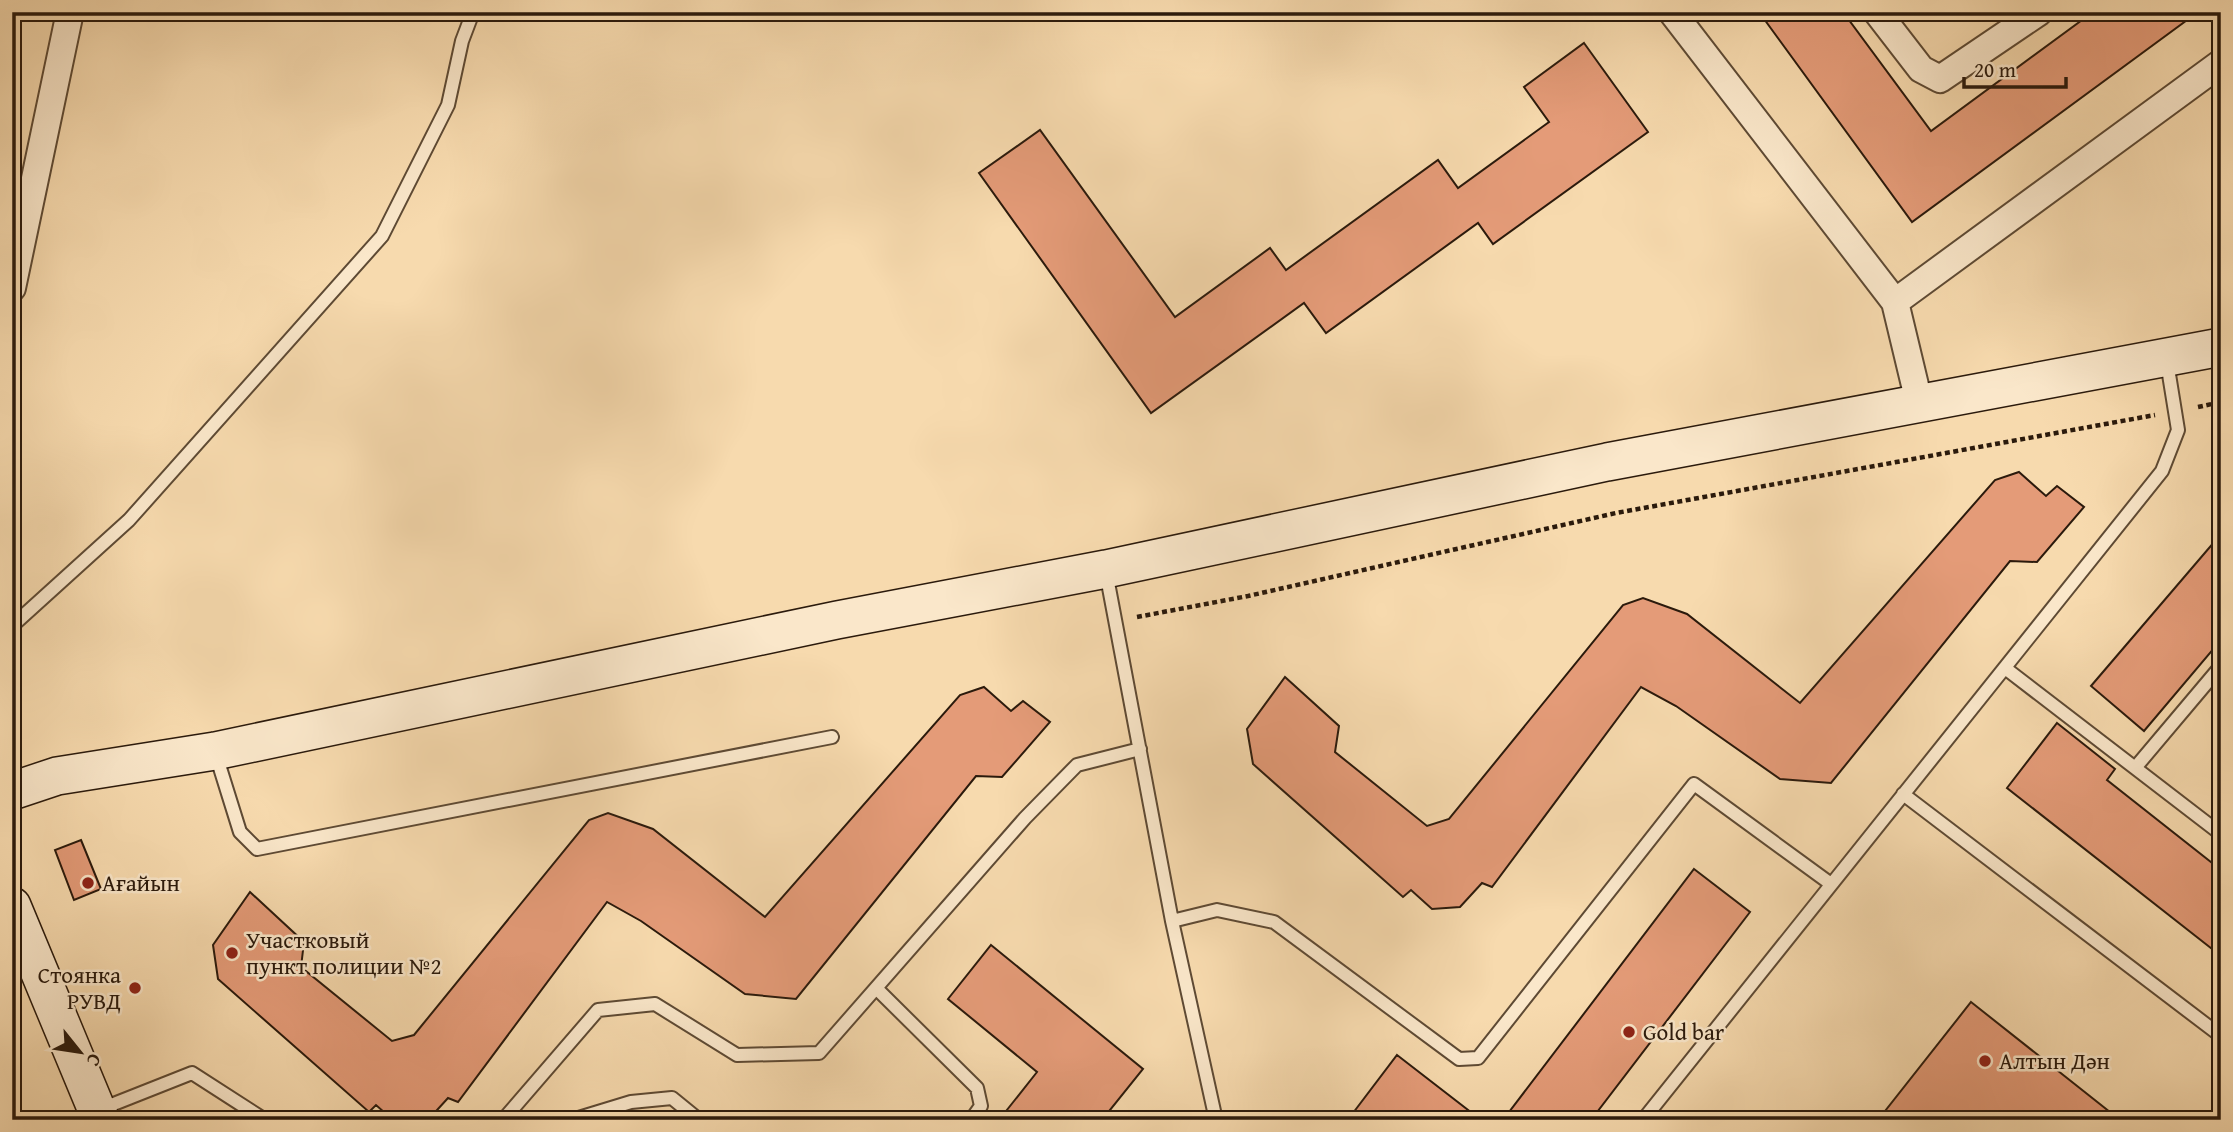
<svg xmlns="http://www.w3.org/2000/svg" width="2233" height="1132" font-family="'Gentium Book Plus',serif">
<rect width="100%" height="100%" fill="#f7daae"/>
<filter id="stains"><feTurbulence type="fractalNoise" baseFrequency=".00286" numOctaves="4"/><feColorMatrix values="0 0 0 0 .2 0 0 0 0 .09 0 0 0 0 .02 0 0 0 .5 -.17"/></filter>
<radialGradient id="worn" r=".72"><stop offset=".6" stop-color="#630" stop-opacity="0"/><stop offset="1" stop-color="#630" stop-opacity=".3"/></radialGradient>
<!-- building -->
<path fill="#e49b78" stroke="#2b1a0c" stroke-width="2" d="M1759,12h84l88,119 162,-119h105l-286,210z
M1584,43l64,89 -155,112 -15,-21 -152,110 -22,-30 -153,110 -172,-240 61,-43 135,187 95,-69 16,22 152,-110 20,28 91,-66 -25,-35z
M2019,472l27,24 11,-10 27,21 -47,55 -27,-1 -179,222 -51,-4 -104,-73 -35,-19 -149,200 -10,-4 -22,24 -28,2 -21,-19 -8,7 -150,-133 -6,-35 38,-52 54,49 -4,26 92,74 22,-7 174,-214 20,-7 44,16 113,89 195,-223z
M2221,534v106l-77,91 -53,-45z
M984,687l27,24 12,-10 27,21 -48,55 -26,-1 -180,223 -51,-5 -104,-73 -34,-19 -149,200 -10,-4 -20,22h-35l-17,-15 -7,7 -151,-133 -5,-34 37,-53 54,50 -3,25 91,74 22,-6 175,-215 19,-7 45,16 112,88 195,-222z
M2057,723l58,46 -8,11 114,90v86l-214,-168z
M81,840l20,49 -27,11 -19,-50z
M1694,869l56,43 -159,208h-88z
M991,945l152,124 -41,51h-103l38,-48 -89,-73z
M1971,1002l149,118h-242z
M1397,1055l84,65h-119l-9,-7z"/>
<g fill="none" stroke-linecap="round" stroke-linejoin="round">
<defs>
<path id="lane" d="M1106,572l66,349 44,199
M12,626l117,-106 253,-284 66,-131 14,-64 11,-29
M2005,668l216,166
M216,755l24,77 17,17 575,-112
M2135,768l86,-102
M1903,794l318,242
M1172,921l45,-11 57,12 185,137 19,-1 216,-274 137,100
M877,989l100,99 4,18 -10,14
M101,1109l91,-36 73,47
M503,1120l95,-110 57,-6 82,51 82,-2 206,-235 52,-53 63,-16
M572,1120l59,-18 41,-4 27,22
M1643,1120l519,-649 16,-41 -11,-68"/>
<path id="street" d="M1672,12l223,290
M1877,12l44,57 19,10 99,-67
M12,288l58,-276
M1919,402l-24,-100 326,-239"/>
<path id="secondary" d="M12,791l45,-15 158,-25 622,-131 269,-51 501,-107 614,-115
M12,906l89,214"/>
</defs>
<!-- lane casing -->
<use href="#lane" stroke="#5e4a34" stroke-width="16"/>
<!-- street casing -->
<use href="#street" stroke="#5e4a34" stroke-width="30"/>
<!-- secondary casing -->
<use href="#secondary" stroke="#2b1a0c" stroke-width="40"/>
<!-- path -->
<path stroke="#2b1a0c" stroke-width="4.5" stroke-dasharray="5 3.5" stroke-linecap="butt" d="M2198,407l23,-5
M1137,617l111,-21 368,-83 539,-98"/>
<!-- lane -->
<use href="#lane" stroke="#fae7ca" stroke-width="12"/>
<!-- street -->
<use href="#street" stroke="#fae7ca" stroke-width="26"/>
<!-- secondary -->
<use href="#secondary" stroke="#fae7ca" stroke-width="37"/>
</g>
<!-- markers -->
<g fill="#8f2418" stroke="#fae7ca" stroke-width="2.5">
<circle cx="88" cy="883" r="7"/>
<circle cx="232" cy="953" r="7"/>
<circle cx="135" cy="988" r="7"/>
<circle cx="1629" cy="1032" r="7"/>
<circle cx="1985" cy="1061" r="7"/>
</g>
<g text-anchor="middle" stroke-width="5" stroke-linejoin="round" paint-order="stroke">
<!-- poi labels -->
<g font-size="23" fill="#2b1a0c" stroke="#fae7ca" text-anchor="start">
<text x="102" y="891">Ағайын</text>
<text x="246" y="948">Участковый<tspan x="246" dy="26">пункт полиции №2</tspan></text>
<text x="121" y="983" text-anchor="end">Стоянка<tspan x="121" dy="26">РУВД</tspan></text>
<text x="1643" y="1040">Gold bar</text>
<text x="1999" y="1069">Алтын Дән</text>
</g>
</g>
<!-- margin -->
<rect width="2233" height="1132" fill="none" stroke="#f7daae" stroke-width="42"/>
<rect x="14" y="14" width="2205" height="1104" fill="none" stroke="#2b1a0c" stroke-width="3.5"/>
<rect x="21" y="21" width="2191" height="1090" fill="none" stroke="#2b1a0c" stroke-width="2"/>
<!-- north arrow -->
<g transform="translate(80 1052) rotate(120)" stroke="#fae7ca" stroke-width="5" paint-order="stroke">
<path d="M0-5L12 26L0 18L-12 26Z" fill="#2b1a0c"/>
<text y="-10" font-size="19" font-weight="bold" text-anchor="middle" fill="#2b1a0c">С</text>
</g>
<!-- scale -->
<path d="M1964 77v10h102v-10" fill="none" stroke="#2b1a0c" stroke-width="3.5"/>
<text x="1974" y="77" font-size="21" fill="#2b1a0c" stroke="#fae7ca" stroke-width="5" paint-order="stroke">20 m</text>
<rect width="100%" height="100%" filter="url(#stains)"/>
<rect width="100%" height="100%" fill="url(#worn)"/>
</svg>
